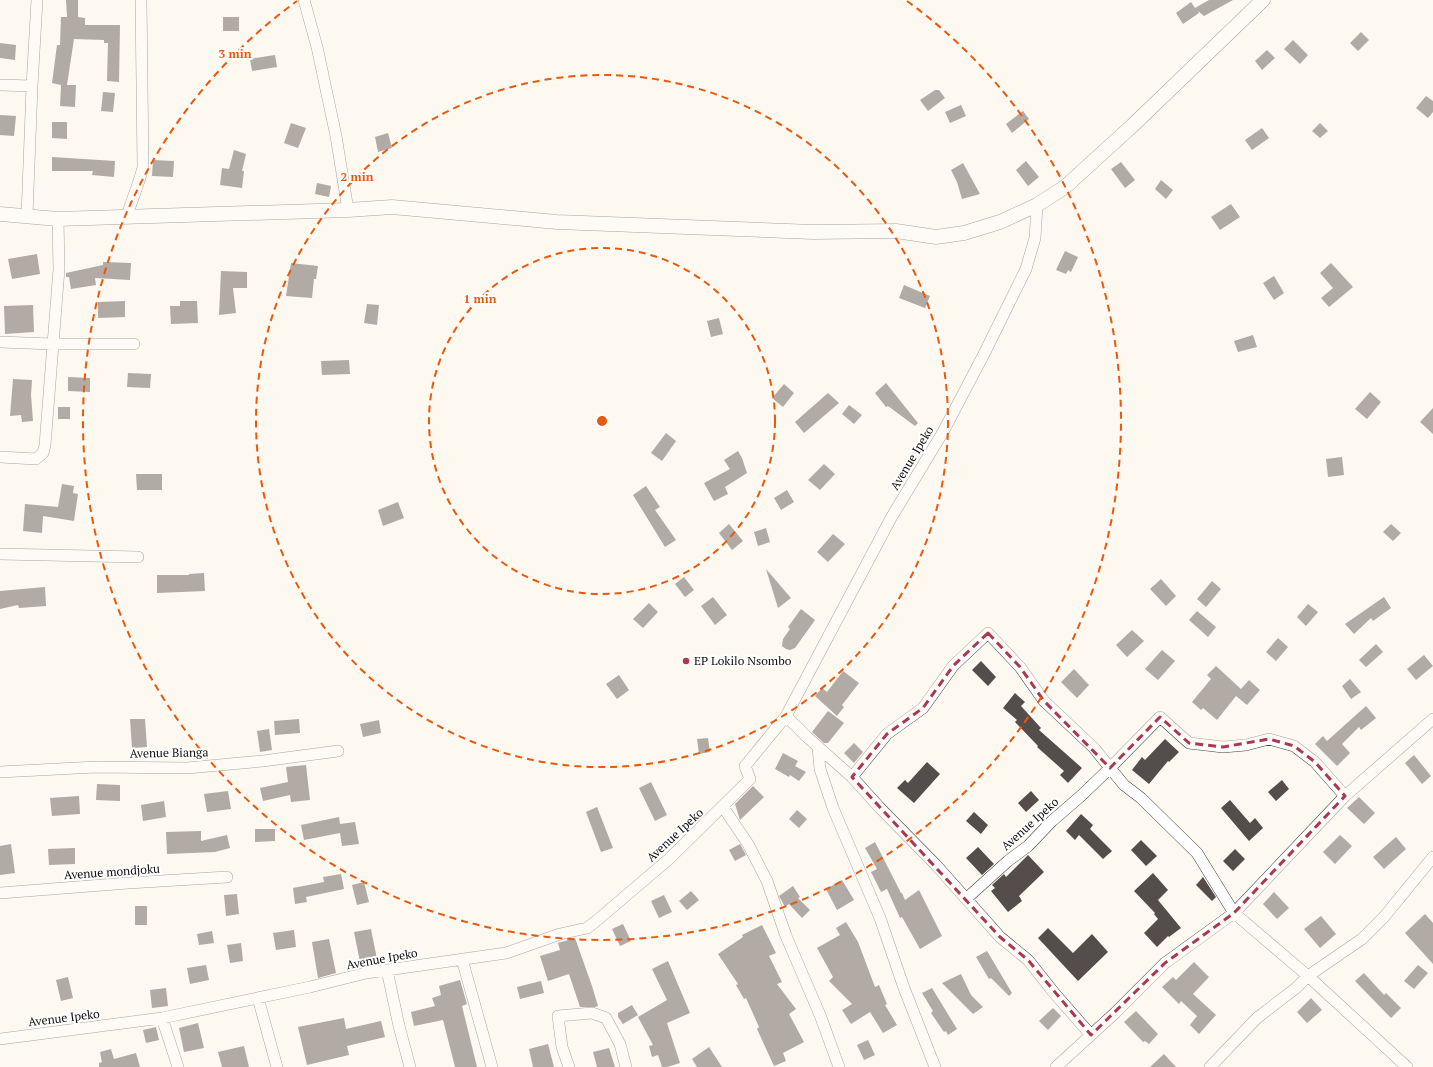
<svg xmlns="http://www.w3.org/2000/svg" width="1433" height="1067" font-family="'PT Serif',serif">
<rect width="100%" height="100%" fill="#fdf8f0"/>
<!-- building -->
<path fill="#544d4b" d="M66,0h12v17l7,1v7h35l-1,57 -12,-1 1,-38h-4v-3l-30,-1 -7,46h9l-1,22 -15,-1 1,-21 -9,-2 5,-38h3l1,-28h6z
M1209,0h24l-29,16 -6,-5 1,2 -16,11 -7,-11 15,-11 4,6z
M223,17h16v14h-16z
M1361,32l8,8 -11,11 -8,-8z
M1293,40l15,15 -8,9 -16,-15z
M0,43l16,2 -1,15 -15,-2z
M1267,50l8,8 -13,12 -7,-9z
M275,55l2,12 -25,4 -2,-12z
M935,90h4l6,8 -17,13 -8,-11z
M103,92l12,1 -2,19 -12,-1z
M1426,96l7,5v11l-5,6 -12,-10z
M961,105l5,11 -16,7 -5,-11z
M1023,111l6,8 -17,14 -6,-9z
M0,115l16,1 -2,20 -14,-1z
M52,122h15v17l-15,-1z
M291,123l15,5 -8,20 -14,-5z
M1320,123l8,8 -8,7 -8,-7z
M1262,128l7,10 -17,12 -7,-10z
M388,133l4,15 -14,4 -3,-15z
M234,150l12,4 -4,17h2l-2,17 -22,-3 2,-17 7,1z
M52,157l63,4 -1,16 -22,-2 1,-4h-41z
M153,160l21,1 -1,16 -21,-1z
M1026,161l13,16 -11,9 -12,-16z
M1121,162l14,18 -10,8 -14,-19z
M963,163l17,31 -18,5 -5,-17 -6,-12z
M1161,180l12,10 -7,9 -11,-10z
M317,183l14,3 -2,11 -14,-3z
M1231,204l9,13 -20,13 -9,-13z
M1065,251l13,6 -7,15 -3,-2 -2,4 -10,-4z
M37,254l3,20 -28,5 -4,-20z
M103,262l28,1 -1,17 -35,-2 1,7 -25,4 -2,-12h-3v-4l37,-8z
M291,263l27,3 -2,13h-2l-2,19 -26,-2z
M1331,263l22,24 -24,20 -8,-9 12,-10 -13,-15z
M221,271l26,1v16h-14l3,25 -17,2z
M1274,276l10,17 -10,7 -11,-17z
M904,285l26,11 -5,12 -26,-10z
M125,301v16l-27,1v-16z
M180,301h17l1,22 -27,1 -1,-18h10z
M367,304l12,1 -2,20 -13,-2z
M33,305l1,27 -29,2 -1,-28z
M719,318l4,16 -12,3 -4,-16z
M1253,335l4,12 -19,5 -4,-11z
M349,360l1,14 -28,1 -1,-14z
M128,373l23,1 -1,14 -23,-1z
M68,377l22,1v14l-22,-1z
M13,379l19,1 -1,15 2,26 -11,1 -1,-7 -11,1z
M886,383l32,40 -3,3 -27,-20 -2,1 -11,-14z
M784,384l10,9 -11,14 -11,-9z
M1370,392l11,10 -14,17 -12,-10z
M828,393l11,10 -35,30 -9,-11z
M849,405l13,10 -8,9 -12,-10z
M58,407h12v12h-12z
M1433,408v26l-13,-12z
M666,433l10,8 -14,20 -11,-8z
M738,451l4,7 5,15 -22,14 3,7 -14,7 -10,-18 26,-14 -6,-9z
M1342,457l2,18 -16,2 -2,-18z
M824,464l11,10 -15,16 -12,-10z
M136,474h26v16h-25z
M62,484l12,2 -1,7 5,1 -4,27 -31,-5 -1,17 -19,-2 2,-27 33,3z
M646,486l14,21 -5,3 21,30 -11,7 -32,-52z
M787,490l7,12 -13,8 -7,-12z
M398,502l6,16 -21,8 -5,-16z
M729,524l14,17 -11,9 -13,-17z
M1391,524l10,9 -8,8 -10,-9z
M766,528l4,14 -12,4 -4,-14z
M833,534l12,10 -17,18 -11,-10z
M766,569l25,29 -13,10z
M204,573l1,18 -48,2v-18h32v-1z
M684,577l10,13 -9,7 -10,-13z
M1161,579l15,17 -10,10 -16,-17z
M1212,581l9,8 -15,18 -9,-8z
M45,587l1,19 -27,2 -1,-3 -18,4v-18z
M713,597l14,18 -12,10 -14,-19z
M1384,597l7,11 -18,13 -2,-3 -17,16 -9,-10z
M649,603l9,9 -15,16 -10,-9z
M1308,604l10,8 -12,14 -9,-9z
M801,609l14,11 -20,28 -5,2 -4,-1 -4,-3 1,-7 7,-10 -2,-2z
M1197,611l19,16 -8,10 -19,-17z
M1132,630l12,11 -17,16 -11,-12z
M1278,638l10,9 -12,14 -10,-9z
M1376,644l7,8 -17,15 -7,-7z
M1162,650l13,11 -17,19 -13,-11z
M1424,655l9,11 -17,14 -9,-11z
M981,661l15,16 -8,9 -16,-16z
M1216,666l25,23 8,-9 11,10 -13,15 -11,-9 -19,24 -14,-12 -2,2 -9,-8 19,-23 -4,-4z
M1074,669l15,16 -12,13 -16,-16z
M843,671l16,12 -17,22 2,2 -7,9 -22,-20 7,-8 5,4z
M619,675l10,15 -12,9 -11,-15z
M1350,679l11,13 -10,7 -9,-13z
M1015,693l10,9 -4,4 20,22 -2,2 43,38 -14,15 -8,-8 4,-4 -27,-24 1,-1 -23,-24 2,-2 -14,-12z
M1366,706l10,12 -15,12 -2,-3 -17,17 8,9 -13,13 -22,-22 8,-8 4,5z
M828,711l16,12 -16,20h-4l-12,-11z
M130,719h15l2,28 -15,1z
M299,719l1,14 -25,2 -1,-14z
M379,720l2,13 -18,4 -3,-13z
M269,729l3,21 -12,2 -3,-21z
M708,738l2,14 -11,2 -2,-15z
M1165,739l14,13 -10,10 -1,-1 -19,23 -17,-14 10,-13 3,3z
M854,743l9,9 -9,11 -10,-10z
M783,753l15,8 -3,5 11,6 -7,9 -9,-6 -1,2 -14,-8z
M1414,755l17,21 -9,8 -17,-21z
M927,762l13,12 -26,29 -17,-15 8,-8 3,3z
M306,765l4,35 -19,2 -1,-7 -27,6 -3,-13 28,-6 -2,-15z
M1282,780l7,9 -13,12 -8,-9z
M651,782l16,33 -12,6 -16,-33z
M97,784l23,1v16l-24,-1z
M753,786l11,11 -24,23 -5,-16z
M228,791l3,18 -24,3 -3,-18z
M1031,791l8,9 -13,12 -8,-9z
M79,796l1,18 -28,2 -2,-18z
M1359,797l16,16 -11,11 -17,-16z
M1230,800l20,23 5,-5 8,10 -14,13 -28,-33z
M164,801l2,16 -23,4 -2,-16z
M597,807l16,41 -12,4 -15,-40z
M797,810l10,9 -8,9 -10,-9z
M974,812l14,13 -7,9 -15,-13z
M1081,814l12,11 -3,4 22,22 -9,8 -24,-24 -4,5 -9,-9z
M339,817l1,7 15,-2 4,22 -17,2 -2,-13 -36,7 -3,-15z
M255,829h20v12l-20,1z
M201,831v10l26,-6 3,13 -15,4 -48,2 -1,-22z
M1340,835l12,11 -17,18 -12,-12z
M1396,837l10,12 -22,20 -11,-12z
M1141,840l16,16 -11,10 -15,-16z
M875,842l26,51h1l3,7 14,-10 23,46 -22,13 -18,-32 -2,1 -13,-29 -6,3 -10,-20 6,-3 -12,-21z
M11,844l4,29 -15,2v-29z
M740,844l6,11 -11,6 -6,-11z
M978,847l16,17 -12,11 -16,-17z
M75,848v16l-26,1 -1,-16z
M1235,849l10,10 -12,12 -10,-10z
M1028,855l16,17 -25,24 3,5 -14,11 -17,-21 4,-3 -3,-3 12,-11 2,3z
M1153,873l15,17 -10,10 23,28 -12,9 -1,-1 -11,11 -13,-14 14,-14 -4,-5 1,-1 -21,-22z
M341,874l3,15 -38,8 1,5 -12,2 -2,-16 31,-6 -1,-5z
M1203,877l13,20 -4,4 -16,-16z
M842,880l12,20 -17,10 -11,-21z
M364,882l5,20 -12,3 -5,-20z
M793,886l7,11 -2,1 12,12 -8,8 -13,-14 -4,3 -6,-11z
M691,891l8,9 -12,10 -8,-9z
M1274,892l15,16 -12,11 -14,-15z
M237,894l2,20 -13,2 -2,-21z
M664,895l8,17 -13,6 -8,-17z
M135,906h12v19h-12z
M1425,914l8,9v41l-28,-31z
M1321,916l15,18 -16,14 -16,-19z
M846,922l12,20 17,45 4,-2 8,19 -2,1 12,20 -14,8 -13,-21 -19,12 -9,-14 10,-6 -23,-23 4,-4 -16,-29 23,-13 -4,-7z
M623,924l8,17 -11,5 -8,-17z
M762,925l14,28 -7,3 13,26 -5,2 19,25 -7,5 15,28 -21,11 3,8 -12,5 -17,-37 2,-2 -13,-29 -2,1 -8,-14 2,-1 -20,-30 25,-17 -1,-2z
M1048,928l25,25 19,-19 16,18 -30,29 -40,-43z
M371,929l7,35 -17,3 -7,-35z
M294,930l2,17 -20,3 -3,-17z
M212,931l2,12 -15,2 -2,-11z
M575,938l17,48 6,20 -3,1h-15l-11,-33 -21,7 -8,-25 20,-6 -2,-7z
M329,939l7,34 -18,5 -6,-36z
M241,943l2,18 -13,2 -3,-18z
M987,951l25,42 -3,3 -18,-18 -2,1 -13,-22z
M668,961l22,52 -23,10 13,40 -13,4h-5l-4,-12 -6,2 -3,-11 4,-1 -15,-28 29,-17 -15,-31z
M1194,962l15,15 -16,17 23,21 -17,19 -9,-9 7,-9 -16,-15 -2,3 -17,-17 11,-10 3,3z
M206,965l3,15 -19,4 -3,-16z
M1418,965l10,8 -14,16 -10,-8z
M1364,973l20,22 2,-2 15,15 -10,10 -36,-37z
M961,974l10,21 12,12 -10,7 -31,-31z
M68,977l5,21 -12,3 -5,-21z
M460,980l7,24 -5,2 15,61h-22l-12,-47 -29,6 -3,-14 24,-6 -3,-8 9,-3 -2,-9z
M541,981l3,12 -24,6 -3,-12z
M166,988l2,18 -16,2 -2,-18z
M932,988l25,41 -9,6 -2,-4 -2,1 -13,-19 2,-2 -11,-18z
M1311,998l11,12 -15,13 -10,-11z
M632,1005l6,10 -15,9 -5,-7v-4z
M1053,1008l8,8 -13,14 -9,-9z
M1136,1011l22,23 -9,10 -4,-3 -2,1 -19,-20z
M344,1018l2,11 35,-8 4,16 -38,9 2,9 -42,10 -9,-38z
M198,1023l6,25 -20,4 -5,-24z
M156,1027l3,13 -13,3 -3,-13z
M868,1040l7,15 -11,5 -7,-15z
M548,1044l6,23h-21l-4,-18z
M244,1046l5,21h-27l-4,-15z
M709,1047l13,20h-25l-5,-8z
M609,1048l6,19h-18l-4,-15z
M111,1049l3,10 22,-6 4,14h-41v-4l3,-1 -2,-10z
M1164,1054l12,13h-26z"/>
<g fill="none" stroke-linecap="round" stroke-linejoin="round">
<defs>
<path id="minor" d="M304,0l13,47 19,89 12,74
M0,85l32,1
M27,216l5,-130 5,-86
M127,216c5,-17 12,-32 16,-49l-2,-167
M0,342l53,2h81
M0,457l36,2 7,-6 2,-8 14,-176 -1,-50
M0,554l138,3
M786,716l21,21 45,40 28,31 56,57 64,72 28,23 27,34 36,41
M818,747l2,22 13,39 47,110 24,70 31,79
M0,772l96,-5 91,1 76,-7 75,-10
M852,777l35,-43 36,-26 30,-42 35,-33 32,34 24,34 50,47 16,20 -28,27 -30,26 -24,25 -20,15 -41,37
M1345,796l-30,-34 -21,-16 -25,-7 -23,6 -23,2 -34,-4 -29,-26 -50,51 14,17 17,13 56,55 37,60 74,63 99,91
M723,807l25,37 19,37 19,55 34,79 19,52
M0,893l128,-10 99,-6
M462,959l30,108
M387,970l12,56 11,41
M258,998l19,69
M162,1018l16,49
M0,1039l162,-21 148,-31 56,-14 140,-20 54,-19 27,-6 8,-6 74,-63 81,-80 -5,-13 41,-50 105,-198 52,-86 41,-78 42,-85 9,-31 2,-33
M569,1067l-7,-20 -4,-31 34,-3 14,5 14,26 6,23
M1056,1067l59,-54 50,-50 69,-50 111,-117 88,-77
M1210,1067l47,-49 39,-30 12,-12 54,-37 22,-22 49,-60"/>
<path id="tertiary" d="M0,214l58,5 290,-9 44,-3 165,15 256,10 83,-1 40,6 28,-4 36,-11 37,-17 28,-18 67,-61 131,-126"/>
</defs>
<!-- minor casing -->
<use href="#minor" stroke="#404040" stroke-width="12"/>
<!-- tertiary casing -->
<use href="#tertiary" stroke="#404040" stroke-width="15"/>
<!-- minor -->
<use href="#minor" stroke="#fff" stroke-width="11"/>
<!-- tertiary -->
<use href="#tertiary" stroke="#fff" stroke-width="14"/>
</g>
<!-- marked area -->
<path d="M0 0H1433V1067H0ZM988,633l32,34 24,34 66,67 50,-51 29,26 34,4 46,-8 25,7 21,16 30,34 -111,117 -69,50 -74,72 -63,-75 -28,-23 -148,-160 35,-43 36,-26 30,-42z" fill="#fdf8f0" fill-opacity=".55" fill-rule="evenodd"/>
<path fill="none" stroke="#ab384d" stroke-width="3" stroke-dasharray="8 5" stroke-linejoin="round" d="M988,633l32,34 24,34 66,67 50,-51 29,26 34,4 46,-8 25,7 21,16 30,34 -111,117 -69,50 -74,72 -63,-75 -28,-23 -148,-160 35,-43 36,-26 30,-42z"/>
<!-- distance rings -->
<g fill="none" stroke="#e8590c" stroke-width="2" stroke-dasharray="7 5">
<circle cx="602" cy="421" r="173"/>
<circle cx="602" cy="421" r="346"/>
<path d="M907 1A519 519 0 1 1 297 1"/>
</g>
<!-- markers -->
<circle fill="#ab384d" stroke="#fff" stroke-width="1.5" cx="686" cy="661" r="4"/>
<g text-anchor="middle" stroke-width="4" stroke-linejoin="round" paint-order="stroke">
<!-- street labels -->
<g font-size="12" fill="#0d0d0d" stroke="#fff">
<text transform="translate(912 458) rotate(-59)" y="4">Avenue Ipeko</text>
<text transform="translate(169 753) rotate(-1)" y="4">Avenue Bianga</text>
<text transform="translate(1030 824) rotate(-42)" y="4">Avenue Ipeko</text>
<text transform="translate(675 835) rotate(-43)" y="4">Avenue Ipeko</text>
<text transform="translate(112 872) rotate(-4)" y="4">Avenue mondjoku</text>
<text transform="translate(382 959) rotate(-10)" y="4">Avenue Ipeko</text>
<text transform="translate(64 1018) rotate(-7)" y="4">Avenue Ipeko</text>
</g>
<!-- poi labels -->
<g font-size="12" fill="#0d0d0d" stroke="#fff" text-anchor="start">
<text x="694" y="665">EP Lokilo Nsombo</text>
</g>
</g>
<circle cx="602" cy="421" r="6" fill="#e8590c" stroke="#fff" stroke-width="2"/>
<g font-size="12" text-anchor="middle" font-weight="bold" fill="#e8590c" stroke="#fff" stroke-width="4" stroke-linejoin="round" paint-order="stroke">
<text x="235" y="58">3 min</text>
<text x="357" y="181">2 min</text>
<text x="480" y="303">1 min</text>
</g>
</svg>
